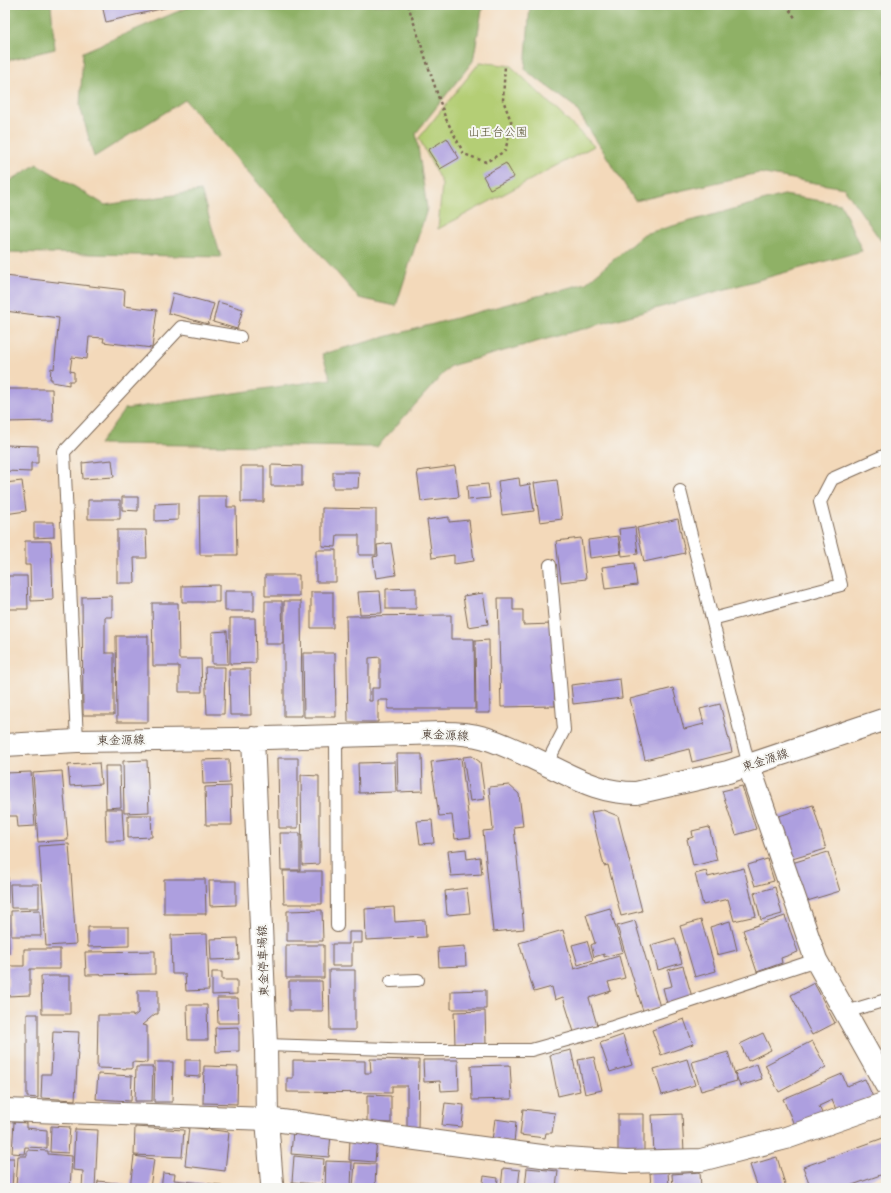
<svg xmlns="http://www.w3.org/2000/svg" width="891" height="1193" font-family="'Playpen Sans','Klee One',sans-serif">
<rect width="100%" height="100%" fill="#f6f6f2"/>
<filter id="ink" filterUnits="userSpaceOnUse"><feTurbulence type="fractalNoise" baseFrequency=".025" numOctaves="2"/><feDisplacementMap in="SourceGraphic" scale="8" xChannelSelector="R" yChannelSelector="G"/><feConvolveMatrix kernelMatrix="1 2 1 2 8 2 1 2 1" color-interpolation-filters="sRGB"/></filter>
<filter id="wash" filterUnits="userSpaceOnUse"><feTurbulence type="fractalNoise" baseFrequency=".012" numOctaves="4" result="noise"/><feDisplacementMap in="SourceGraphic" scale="16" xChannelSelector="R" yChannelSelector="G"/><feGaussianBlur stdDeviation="0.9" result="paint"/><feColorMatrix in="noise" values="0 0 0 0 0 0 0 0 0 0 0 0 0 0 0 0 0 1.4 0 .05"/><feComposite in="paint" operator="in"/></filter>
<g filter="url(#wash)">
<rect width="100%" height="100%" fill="#f3d9ba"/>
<!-- green -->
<path fill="#b4ce74" stroke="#787c49" d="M480,62l31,4 83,80 -156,83 4,-45 -23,-46z"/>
<!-- forest -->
<path fill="#8fb166" stroke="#656e42" d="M5,5h46l4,44 -50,12z
M193,5h290l-10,56 -57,72 11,76 -31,97 -37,-8 -174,-198 -91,57 -14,-51 3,-54z
M530,5h356v243l-42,-60 -85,-15 -124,28 -60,-94 -50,-37z
M37,164l68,41 96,-14 20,66 -216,-5v-68z
M784,195l57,9 21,47 -412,115 -73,81 -278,-3 26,-35 206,-30 -9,-25 264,-71 58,-49z"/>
<g id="blocks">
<!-- building -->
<path fill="#ad9fdf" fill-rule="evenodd" d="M102,5h71v1l-67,16z
M447,138l12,20 -19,11 -12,-19z
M506,163l8,14 -24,12 -7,-13z
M5,276l120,14 -1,16 33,4 -5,38 -49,-6 1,-4 -15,-1 -2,22 -15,-2 -2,14 4,1v9h-5v4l-17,-3v-3h-2l1,-11 3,1 5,-51 -54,-7z
M173,293l41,11 -6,20 -40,-11z
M218,302l25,7 -6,20 -24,-7z
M5,389h47l1,32 -48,1z
M5,445l33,1v17h-7v9l-26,-1z
M112,460l2,17 -31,2 -1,-16z
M271,465l31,1v20h-31z
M241,466h23v36h-23z
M455,466l4,31 -38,4 -4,-30z
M333,472h26l-1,16h-25z
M519,478l1,8 10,-2 4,27 -32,4 -4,-34z
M557,480l5,39 -22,3 -6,-39z
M22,481l4,30 -21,3v-31z
M488,484l2,14 -22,2 -1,-14z
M199,496h28v11h9l1,48h-37z
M122,497h16v14l-16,-1z
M88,500h32v19h-32z
M178,503v17l-23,1v-17z
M322,508l54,1v46h-17v-20h-22l-1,12 -14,-1z
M449,517v5l20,-2 5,41 -20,3v-9l-22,3 -5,-38z
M678,519l7,34 -41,9 -7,-34z
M34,522h20v15l-20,1z
M635,527l3,27 -16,2 -3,-27z
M117,530h29l1,28h-13l1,25h-18z
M618,536l3,18 -31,4 -2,-18z
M581,538l5,41 -25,3 -5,-41z
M25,541h26l2,59 -22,1 -1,-36h-5z
M391,543l5,32 -20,3 -3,-21 5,-1 -1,-11z
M316,550h20v32h-20z
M634,563l3,22 -32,4 -3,-22z
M265,575h34v21h-34z
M8,576h19l1,33h-20z
M219,585v17h-37v-16z
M416,588v21h-30v-20z
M225,591h29v20h-29z
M380,591l2,22 -22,1 -2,-22z
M311,592h22v36h-22z
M483,593l5,31 -20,3 -5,-31z
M112,596v21h-7v36h9v62h-31l-1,-118z
M498,598h15v12h10v15l30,-1 2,82 -54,1z
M265,601h17l1,43h-18z
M284,601h17l1,115h-18z
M152,603h26l1,56h22l1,33h-23v-26h-26z
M451,615v24h23l1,70h-87v-9h-10v22h-30l-2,-106zM380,657v31h-8v13h-3v-43z
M230,618h25l1,45 -26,1z
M227,631l1,33h-16v-32z
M116,636h32v86h-31z
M489,640l1,73h-14l-1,-72z
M303,653h32l1,64h-32z
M205,667h20l-1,47h-17z
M229,669h21l1,46h-21z
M620,679l2,19 -49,6 -2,-19z
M673,688l11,41 20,-5 -4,-15 20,-5 12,48 -40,10 -3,-13 -44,11 -15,-61z
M397,754h25l1,37 -25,1z
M472,756l8,6 5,37 -15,2 -7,-44z
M278,758h20v70h-19z
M461,758l10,79 -16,2 -3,-24 -13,1 -8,-54z
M229,759l1,24 -27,1 -1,-24z
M147,760l2,52 -25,1 -1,-52z
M395,762l1,30 -37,1 -1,-30z
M99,763l2,21 -31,2 -2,-21z
M105,766h15l1,41 -15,1z
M62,771l6,69 -30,2 -5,-69z
M31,772l4,54 -17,1 -1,-11h-9l-3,-43z
M301,775l18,1v88l-17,1z
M509,785l10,9 4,32 -9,1 10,102 -31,3 -10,-101 10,-1 -4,-43z
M231,786l1,39h-26l-1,-38z
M742,786l14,43 -20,6 -14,-44z
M813,805l13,44 -37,11 -13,-43z
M105,809h17l2,32h-18z
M603,810l15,6 24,95 -21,5 -13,-51 -4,1 -13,-54z
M128,815h23l1,22 -24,1z
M432,820l2,23 -14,1 -3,-23z
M709,827l8,33 -24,6 -6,-27 6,-2 -1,-6z
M280,833h20v37h-19z
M69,844l7,100 -30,2 -7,-100z
M5,849h1l1,14h-2z
M466,849l1,10 13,-2 2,17 -31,2 -3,-25z
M828,852l12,39 -36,11 -12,-39z
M767,859l7,22 -19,5 -7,-21z
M744,868l12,48 -22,5 -6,-22 -25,6 -8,-31 11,-3 2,6z
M283,871h39v33h-38z
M5,877h3v26h-3z
M164,879h41l1,35h-42z
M209,881h27v24l-26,1z
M10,884h29v24h-28z
M775,887l7,27 -21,6 -7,-27z
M467,888l3,25 -23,2 -2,-24z
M394,907l1,15 30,-2 1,17 -60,3 -1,-31z
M610,908l13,44 -19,5v-3l-10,3 -3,-12 4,-2 -9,-28z
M40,910l1,26h-30v-25z
M322,910l1,31h-36v-30z
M5,914h3l1,40h-4z
M785,916l13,36 -17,6 1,5 -25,9 -14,-42z
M701,920l15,51 -21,6 -15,-51z
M635,921l25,86 -17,4 -26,-85z
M730,921l7,29 -20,5 -7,-28z
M88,927h41v19l-41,1z
M563,930l11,39 45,-13 6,22 -17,4 3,9 -22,7 8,27 -23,7 -11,-35 -8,3 -3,-13 -18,5 -15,-49z
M349,932h13v11h-10v23h-20v-22h17z
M207,934l2,56 -23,1 -1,-17h-13l-1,-39z
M238,938l1,21 -28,1 -1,-21z
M675,938l7,25 -24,7 -7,-25z
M587,941l6,19 -15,5 -6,-20z
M286,945h38v33h-38z
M465,946l1,20 -27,1 -1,-19z
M24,949h36v20h-30v26l-22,1v-30h16z
M155,951v23l-69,1 -1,-23z
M683,966l9,31 -25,7 -4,-16 9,-2 -4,-16z
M329,970h26v60h-25z
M212,972h10v8h15v14l-25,1z
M41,976h29v38h-28z
M289,981h33l1,30h-34z
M814,983l21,40 -23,12 -21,-40z
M138,990h20v24h-3l-13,11 5,1v37l-15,-1v7l-35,-1 1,-53h35v2l5,-4z
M486,990v19h-35v-18z
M217,998h21l1,25h-21z
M187,1005h20l1,35h-20z
M485,1011l1,33 -31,1 -1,-33z
M27,1014h11v84l-11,-1z
M684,1019l9,25 -32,11 -9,-25z
M239,1027v24l-23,1 -1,-24z
M53,1031l26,1 -4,68 -34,-2 1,-24h9z
M763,1033l8,17 -23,11 -8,-17z
M623,1035l9,30 -22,7 -10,-29z
M812,1041l14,26 -47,25 -14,-27z
M571,1050l9,41 -22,5 -8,-41z
M728,1052l9,29 -36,10 -9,-29z
M594,1057l8,33 -17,4 -7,-34z
M370,1059l49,1 -1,69h-11v-43h-15v7l-105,-1v-14h6v-18l72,1v12h6z
M687,1059l8,26 -33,10 -8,-26z
M185,1060h15v17l-15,-1z
M423,1060h35l1,30 -18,1 -1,-10 -16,1z
M155,1062h18l-1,40h-18z
M757,1064l5,15 -22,7 -5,-14z
M510,1065l2,34 -40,1 -1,-34z
M204,1066l34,1 -1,37 -34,-1z
M136,1067h17l-1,34h-17z
M98,1074l34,2 -1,25 -35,-2z
M842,1074l5,12 18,-7 8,18 -36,15 -5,-12 -13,6 5,12 -28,11 -13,-30z
M367,1095l24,1v27l-24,-1z
M445,1103l19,2 -2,22 -20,-2z
M523,1109l32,4 -3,20h-6l-1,5 -25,-3z
M618,1114h26v44h-26z
M682,1114l2,38 -30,1 -2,-38z
M495,1119l21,3 -2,21 -22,-3z
M14,1122l12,1v5l21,2v18l-22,-1 -1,7 -12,-1z
M51,1126l19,1 -2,26 -18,-1z
M135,1127l49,3 -2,27 -48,-2z
M189,1127l40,5 -4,39 -40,-5z
M75,1129l23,1 -3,58h-13l1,-17 -10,-1z
M293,1131l38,3 -2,23 -38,-3z
M5,1132h5l-1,20h-4z
M886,1137v36l-42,15h-33l-8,-21z
M350,1138l27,2 -2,22 -26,-2z
M27,1150l21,1v3l24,2 -2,32 -54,-1 2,-31h9z
M134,1156l20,3 -4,29h-20z
M294,1156l30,3 -2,26 -30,-3z
M777,1157l9,31h-28l-8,-23z
M5,1158h9l-2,30h-7z
M326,1161l26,1 -1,26h-26z
M355,1163l21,1 -1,24 -22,-1z
M503,1168l17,2 -2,18h-17z
M527,1168l31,3 -2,17h-31z
M668,1171l1,17h-18l-1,-16z
M700,1172l1,16h-28l-1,-14z
M163,1173l12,1 -1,6 47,5 -1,3h-59z
M484,1176l14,2 -1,10h-15z
M98,1181l28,3 -1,4h-28z"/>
</g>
</g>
<g filter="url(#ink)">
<use href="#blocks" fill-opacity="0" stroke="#7b6755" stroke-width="1"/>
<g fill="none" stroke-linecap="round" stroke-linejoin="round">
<defs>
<path id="service" d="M680,491l69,275
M712,619l129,-34 -21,-83 12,-23 54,-24
M336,736l1,190
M77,741l-13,-289 117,-125 59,10
M546,765l18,-35 -14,-165
M391,981l27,-1
M846,1012l40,-12
M266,1045l153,5h112l82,-23 203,-67"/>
<path id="minor" d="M749,766l67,194 70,125
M5,1110l262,9 282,38 78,5 74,-2 85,-22 100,-35"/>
<path id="secondary" d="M253,738l13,307 1,74 5,65
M5,745l72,-4 158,-2 208,-6c14,0 28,1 42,5 25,8 49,21 73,32 26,13 48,23 78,23l92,-21 158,-53"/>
</defs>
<!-- service casing -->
<use href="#service" stroke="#7b6755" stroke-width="14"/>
<!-- minor casing -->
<use href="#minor" stroke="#7b6755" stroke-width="24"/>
<!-- secondary casing -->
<use href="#secondary" stroke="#7b6755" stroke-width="24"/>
<!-- path -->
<path stroke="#7b6755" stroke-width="2.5" stroke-dasharray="3 3" stroke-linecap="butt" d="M408,5l37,112 19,37 22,8 19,-11 7,-27 -9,-24 2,-35
M786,5l10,14"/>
<!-- service -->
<use href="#service" stroke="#fff" stroke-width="12"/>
<!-- minor -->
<use href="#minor" stroke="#fff" stroke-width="22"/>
<!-- secondary -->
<use href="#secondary" stroke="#fff" stroke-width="22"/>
</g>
</g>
<g text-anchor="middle" stroke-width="4" stroke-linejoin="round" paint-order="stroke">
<!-- park labels -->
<g font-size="12" fill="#595334" stroke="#f6f6f2">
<text x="498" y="136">山王台公園</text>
</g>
<!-- street labels -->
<g font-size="12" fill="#3b2a1e" stroke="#f6f6f2">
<text transform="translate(445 735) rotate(2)" y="4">東金源線</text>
<text transform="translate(121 740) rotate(-1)" y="4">東金源線</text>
<text transform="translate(765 760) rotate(-18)" y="4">東金源線</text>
<text transform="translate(263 961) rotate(-92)" y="4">東金停車場線</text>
</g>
</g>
<!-- margin -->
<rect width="891" height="1193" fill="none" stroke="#f6f6f2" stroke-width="20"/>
</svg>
